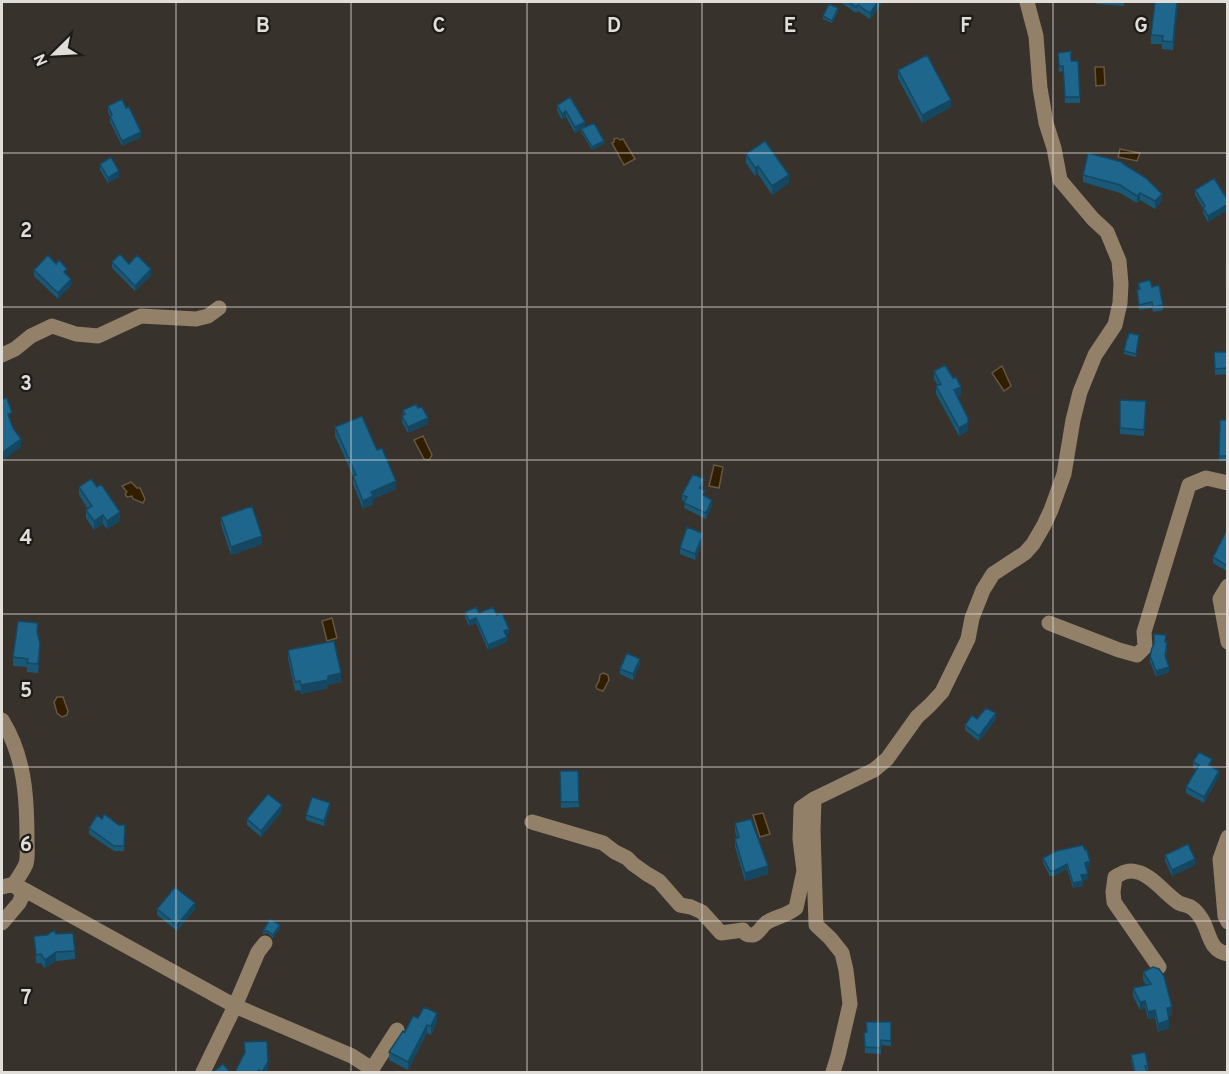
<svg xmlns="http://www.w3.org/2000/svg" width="1229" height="1074" font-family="Overpass,sans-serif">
<rect width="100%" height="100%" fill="#37322c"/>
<!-- water -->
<path fill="#311d00" stroke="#665741" stroke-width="1.5" d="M1095,67h9l1,18 -9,1z
M617,138l3,2 3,-1 12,20 -11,6 -12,-22 2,-1v-3z
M1120,149l20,4 -3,8 -19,-4z
M1002,366l9,20 -7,5 -12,-18z
M423,436l9,19 -3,5 -5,-1 -10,-19z
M714,465l9,2 -4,21 -10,-2z
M131,482l6,6h3l5,11 -2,4 -10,-4 -1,-3 -5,1 -2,-3 2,-2 -5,-6z
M332,618l5,20 -10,3 -5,-20z
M603,673l5,2 1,5 -6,11 -6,-2 -1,-3 3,-5 1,-6z
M57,697h6l5,14 -1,4 -5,2 -5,-4 -3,-11z
M763,813l7,21 -10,3 -7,-22z"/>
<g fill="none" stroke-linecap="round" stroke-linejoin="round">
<!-- minor -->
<path stroke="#928068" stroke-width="15" d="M2,355l13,-6 16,-13 21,-10 24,8 22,2 43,-20 55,3 12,-3 11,-8
M1228,586l-8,13 8,43
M1049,623l70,27 18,5 8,-8 -1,-15 45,-147 17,-7 22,5
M2,720c23,37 25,78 25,121 0,7 1,17 -1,23 -3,7 -8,14 -12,20l9,10 -4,9 -17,20
M814,799l-1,32 3,94 14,13 12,15 4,17 4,34 -12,52 -5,16
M532,822l71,21 12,9 12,6 6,6 14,10 12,7 21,24 11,2 11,5 19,21 22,-3c2,3 3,5 8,5 7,0 10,-8 15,-12 8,-6 21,-7 30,-15l8,-37 -4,-32 1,-31 13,-9 60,-29 13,-11 30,-42 13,-12 12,-13 26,-53 4,-21 11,-28 10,-16 32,-21 8,-9 11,-19 7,-15 13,-36 9,-54 7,-28 15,-37 20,-30 5,-22 1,-19 -2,-23 -12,-29 -14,-13 -33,-39 -6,-32 -8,-25 -6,-35 -4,-52 -9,-34
M1228,837l-8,22 5,57 3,6
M2,887l12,-3 221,122 -32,66
M265,943l-7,9 -23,54 117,50 20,13 25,-39
M1159,967l-45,-65 -1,-10 2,-15c7,-4 14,-8 22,-5 15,3 29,23 42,31 4,2 9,2 13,5 3,2 7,7 9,10 9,13 7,33 27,36"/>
</g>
<!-- wall -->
<path fill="#1a5878" d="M840,2h43l-13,17 -12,-8 -2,2z
M1096,2h28v4l-28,-2z
M1178,2l-5,48 -11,-1v-5h-11v-9z
M838,11l-6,12 -9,-4v-3z
M1058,53l13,8 9,36v6h-15l-2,-32 -4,1z
M898,70l53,37 -29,16 -24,-45z
M557,105l28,22 19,17 -12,6 -11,-18v-2l-6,3 -9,-16 -4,3 -5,-10z
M108,106l33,31 -19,9 -12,-24v-5l-2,-5z
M746,154l43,29 -17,12 -14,-21 -3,2 -9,-13z
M1122,163l40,38 -7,8 -15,-9 -3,3 -17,-10 -37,-11v-7z
M100,164l19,13 -11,6 -8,-13z
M1195,190l32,9v11l-19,12 -5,-9v-5l-8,-13z
M112,262l17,2 22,11 -16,16 -23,-23z
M34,270l33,5 4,10 -13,14 -24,-23z
M1138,283l14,4 11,18v5l-10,2 -1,-4 -13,2 -2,-14v-6h2z
M1139,338l-3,19 -12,-3v-3z
M1214,352h13v22l-12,1z
M934,371l27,24 -4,2 11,29v5l-9,5 -23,-42v-8h2l-4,-7z
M1120,400l26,1 -2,35 -24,-2z
M403,410l25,14 -20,9 -6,-11z
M1220,420h7v41h-8z
M335,427l42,23 19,39 -23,10v5l-10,5 -10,-25v-8l-18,-40z
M704,485l-2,4 3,8 7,9 -6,13 -22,-11 1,-6 -3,-2v-5z
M79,487l41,34 -13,8 -4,-5 -9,6 -8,-12v-8l2,-1 -9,-14z
M221,517l41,27 -31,11 -10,-30z
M1227,530v41l-14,-8v-6z
M702,543l-7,17 -15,-6v-6z
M465,612l32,3 12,19 -3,1 1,7 -19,8 -12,-27 -7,3 -4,-9z
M38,633l2,19 -2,21 -11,-1v-5l-14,-1v-9z
M1166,642l1,6 -1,9 3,15 -13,5 -6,-15v-6z
M288,650l53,32 -13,3v3l-27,6 -1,-4 -5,1 -7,-32z
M640,664l-7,16 -13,-6v-5z
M977,719h19l-17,22 -14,-11v-5z
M1193,762l19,3 -1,2 8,9 -15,27 -18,-10v-6l10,-17 -3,-2z
M560,771h18l1,36 -18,1z
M330,809l-6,17 -18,-6v-5z
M282,811l-21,26 -14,-12v-6z
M102,819l17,6h6l-1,26h-10l-25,-17v-6z
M735,823l33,51 -23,7 -10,-34v-8l2,-1 -2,-6z
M1165,855l30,10 -23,11 -7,-15z
M1043,858l47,9h-4l2,12 -6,1 1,6 -10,2 -6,-19 -13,7h-4l-7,-13z
M157,909h38l-18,22 -20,-16z
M280,928l-7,10 -6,-5 -4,1v-3z
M56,934l19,17v8l-19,2 -11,7 -4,-5h-5l-2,-27z
M1143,972l29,43 -4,1 1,12 -11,4 -3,-14 -7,1 -3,-11 -5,2 -7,-14v-8l13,-3 -3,-5z
M418,1018l19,4 -6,13 -4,-2 -19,37 -19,-10v-8l16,-20z
M891,1022v24l-10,-1v9l-16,-1 -1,-20z
M1131,1055l17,11v6h-14l-3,-11z"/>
<!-- shaded-wall -->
<path fill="#154761" d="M878,2h5l-13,17v-6z
M1177,2l1,3 -5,45v-8z
M951,100v7l-29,16v-8z
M566,111v6l-4,3v-6z
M585,122v6l-10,5v-6z
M141,132v5l-19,9v-5z
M604,141v3l-12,6v-3z
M758,166v8l-3,2v-8z
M119,171v6l-11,6v-5z
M789,175v8l-17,12v-9z
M1140,193v7l-3,3v-7z
M1162,194v7l-7,8v-8z
M1227,205v5l-19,12v-6z
M151,269v6l-16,16v-5z
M71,279v6l-13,14v-6z
M961,387v8l-7,3v-8z
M428,418v6l-20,9v-6z
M968,418v13l-9,5v-8z
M21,439v8l-18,14v-9z
M704,479v6l-4,9v-6z
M396,481v8l-23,10v5l-10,5v-8l8,-9z
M712,500v6l-6,13v-6z
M120,512v9l-13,8v-8z
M103,515v9l-9,6v-9z
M262,536v8l-31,11v-8z
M702,537v6l-7,17v-6z
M476,618v5l-7,3v-5z
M509,629v5l-5,2v-5z
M507,637v5l-19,8v-5z
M40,644v8l-2,21v-9z
M640,659v5l-7,16v-6z
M1169,667v5l-13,5v-6z
M341,673v9l-13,3v3l-27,6v-9l27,-9z
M996,713v6l-17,22v-5z
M1219,771v5l-15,27v-6z
M330,803v6l-6,17v-5z
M282,805v6l-21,26v-6z
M1195,859v6l-23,11v-6z
M1090,861v6l-5,1v-5z
M1067,864v5l-13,7v-5z
M768,866v8l-23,7v-8z
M1088,874v5l-7,1v-5z
M1083,881v5l-10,2v-5z
M195,903v6l-18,22v-6z
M280,925v3l-7,10v-3z
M56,952v9l-11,7v-8z
M1145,1001v7l-5,2v-8z
M1172,1007v8l-5,1v-8z
M1155,1010v8l-7,1v-7z
M437,1013v9l-6,13v-9z
M1169,1020v8l-11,4v-8z
M427,1025v8l-19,37v-8z
M268,1062v8l-2,2h-4z"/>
<!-- building -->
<path fill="#1e668b" stroke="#154761" stroke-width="1.5" d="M848,2h30l-8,11 -12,-8 -2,2z
M1155,2h22l-4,40 -11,-1 1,-5 -12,-1z
M829,4l9,4 -6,13 -9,-5z
M1071,51v10h7l2,36h-15l-2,-31h-4l-1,-13z
M927,55l24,45 -29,15 -24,-45z
M570,97l15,25 -10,5 -9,-16 -4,3 -5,-9z
M122,99l4,9 3,-1 12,25 -19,9 -12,-25 2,-1 -4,-9z
M594,123l10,18 -12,6 -11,-18z
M765,141l24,34 -17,11 -14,-20 -3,2 -9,-14z
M1088,153l34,9v1l24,15 16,16 -7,7 -15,-8 -3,3 -17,-11 -37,-10z
M111,157l8,14 -11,7 -8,-14z
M1214,178l13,21v6l-19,11 -5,-8 2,-2 -10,-16z
M120,254l9,10 8,-9 14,14 -16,17 -23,-24z
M48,255l8,9 3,-4 8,9 -3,3 7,7 -13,14 -24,-23z
M1226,265h1v22h-1z
M1150,280l2,7 7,-2 4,20 -10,2 -1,-5 -13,3 -2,-15 3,-1 -2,-6z
M1129,333l10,2 -3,19 -12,-3 3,-13h1z
M1214,352h13v16l-12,1z
M945,365l8,13 3,-1 5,10 -7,3 14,28v5l-9,5 -23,-42 5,-2 -7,-13z
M7,398l5,15 -4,1 5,14 8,11 -18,13 -1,-1v-52z
M1120,400l26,1 -2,29 -24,-2z
M416,404l2,4 4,-1 6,11 -20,9 -6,-11 3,-2 -2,-4z
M362,416l15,34 5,-2 14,33 -25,11 2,4 -10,5 -10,-25 3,-1 -21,-48z
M1220,420h7v36h-8z
M693,474l11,5 -4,9 5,3 -2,4 9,5 -6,13 -22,-10 3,-6 -5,-2z
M91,479l6,8 4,-3 19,28 -13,9 -4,-6 -9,6 -8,-11 6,-4 -13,-19z
M252,506l10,30 -31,11 -10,-30z
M687,527l15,6v4l-7,17 -15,-6z
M1227,530v36l-14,-9z
M476,607l3,6 14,-6 4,8 5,-2 7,16 -5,2 3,6 -19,8 -12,-27 -7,3 -4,-9z
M18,621l20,2 -1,8 3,13 -2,20 -11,-1 1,-4 -15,-2z
M1154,634l12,1 -1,7h2l-2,13 4,12 -13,4 -6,-15 2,-8 2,-4z
M334,641l7,32 -13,3v4l-27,5 -1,-4 -5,1 -7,-32z
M627,653l13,6 -7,15 -13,-5z
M986,708l10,5 -17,23 -14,-11 7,-10 5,4z
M1199,752l13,7 -3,6 10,6 -15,26 -18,-10 13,-22 -6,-3z
M560,771h18l1,31h-18z
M268,794l14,11 -21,26 -14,-12z
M312,797l18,6 -6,18 -18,-6z
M104,814l15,11h6l-1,21h-10l-25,-18 8,-13 5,4z
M751,819l17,47 -23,7 -10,-34 4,-2 -4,-14z
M1188,844l7,15 -23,11 -7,-15z
M1083,845l2,5h2l3,11 -5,2 3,11 -7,1 2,6 -10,2 -6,-19 -13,7h-4l-7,-13 13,-7z
M175,887l20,16 -18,22 -20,-16z
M270,919l10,6 -7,10 -6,-4h-4z
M54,930l2,4 17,-1 2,18 -19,1 -11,8 -4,-6 -5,1 -2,-19 13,-1z
M1153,967l6,2 5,7 8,31 -5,1 2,12 -11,4 -3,-14 -7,2 -3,-11 -5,1 -7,-14 18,-4 -8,-12z
M424,1007l13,6 -6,13 -4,-1 -19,37 -19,-10 14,-21 2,1 8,-16 5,2z
M866,1022h25v19l-10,-1v8l-16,-1 -1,-14 3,-1z
M267,1041l1,21 -6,10 -3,-2 -1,2h-23l10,-20 -1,-10z
M1145,1052l3,14h-3l2,6h-12l-4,-17z
M223,1064l7,8h-17z"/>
<!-- grid -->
<path fill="none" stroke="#e1deda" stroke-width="1.5" stroke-opacity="0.55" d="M176,2v1070M351,2v1070M527,2v1070M702,2v1070M878,2v1070M1053,2v1070M2,153h1226M2,307h1226M2,460h1226M2,614h1226M2,767h1226M2,921h1226"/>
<g font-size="20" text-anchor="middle" font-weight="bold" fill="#e1deda" stroke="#1d1b18" stroke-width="4.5" stroke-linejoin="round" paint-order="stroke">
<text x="263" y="32">B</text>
<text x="439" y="32">C</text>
<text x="614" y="32">D</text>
<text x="790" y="32">E</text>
<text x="966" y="32">F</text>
<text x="1141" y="32">G</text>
<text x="26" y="237">2</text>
<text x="26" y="390">3</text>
<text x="26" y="544">4</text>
<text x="26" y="697">5</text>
<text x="26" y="851">6</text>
<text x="26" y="1004">7</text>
</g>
<!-- border -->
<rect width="1229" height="1074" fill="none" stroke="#e1deda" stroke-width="6"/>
<!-- north arrow -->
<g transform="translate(54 54) rotate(246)" stroke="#1d1b18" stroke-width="4.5" paint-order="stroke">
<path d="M0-4.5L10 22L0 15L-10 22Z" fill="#e1deda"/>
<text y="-9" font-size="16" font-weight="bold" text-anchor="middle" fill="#e1deda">N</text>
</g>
</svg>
